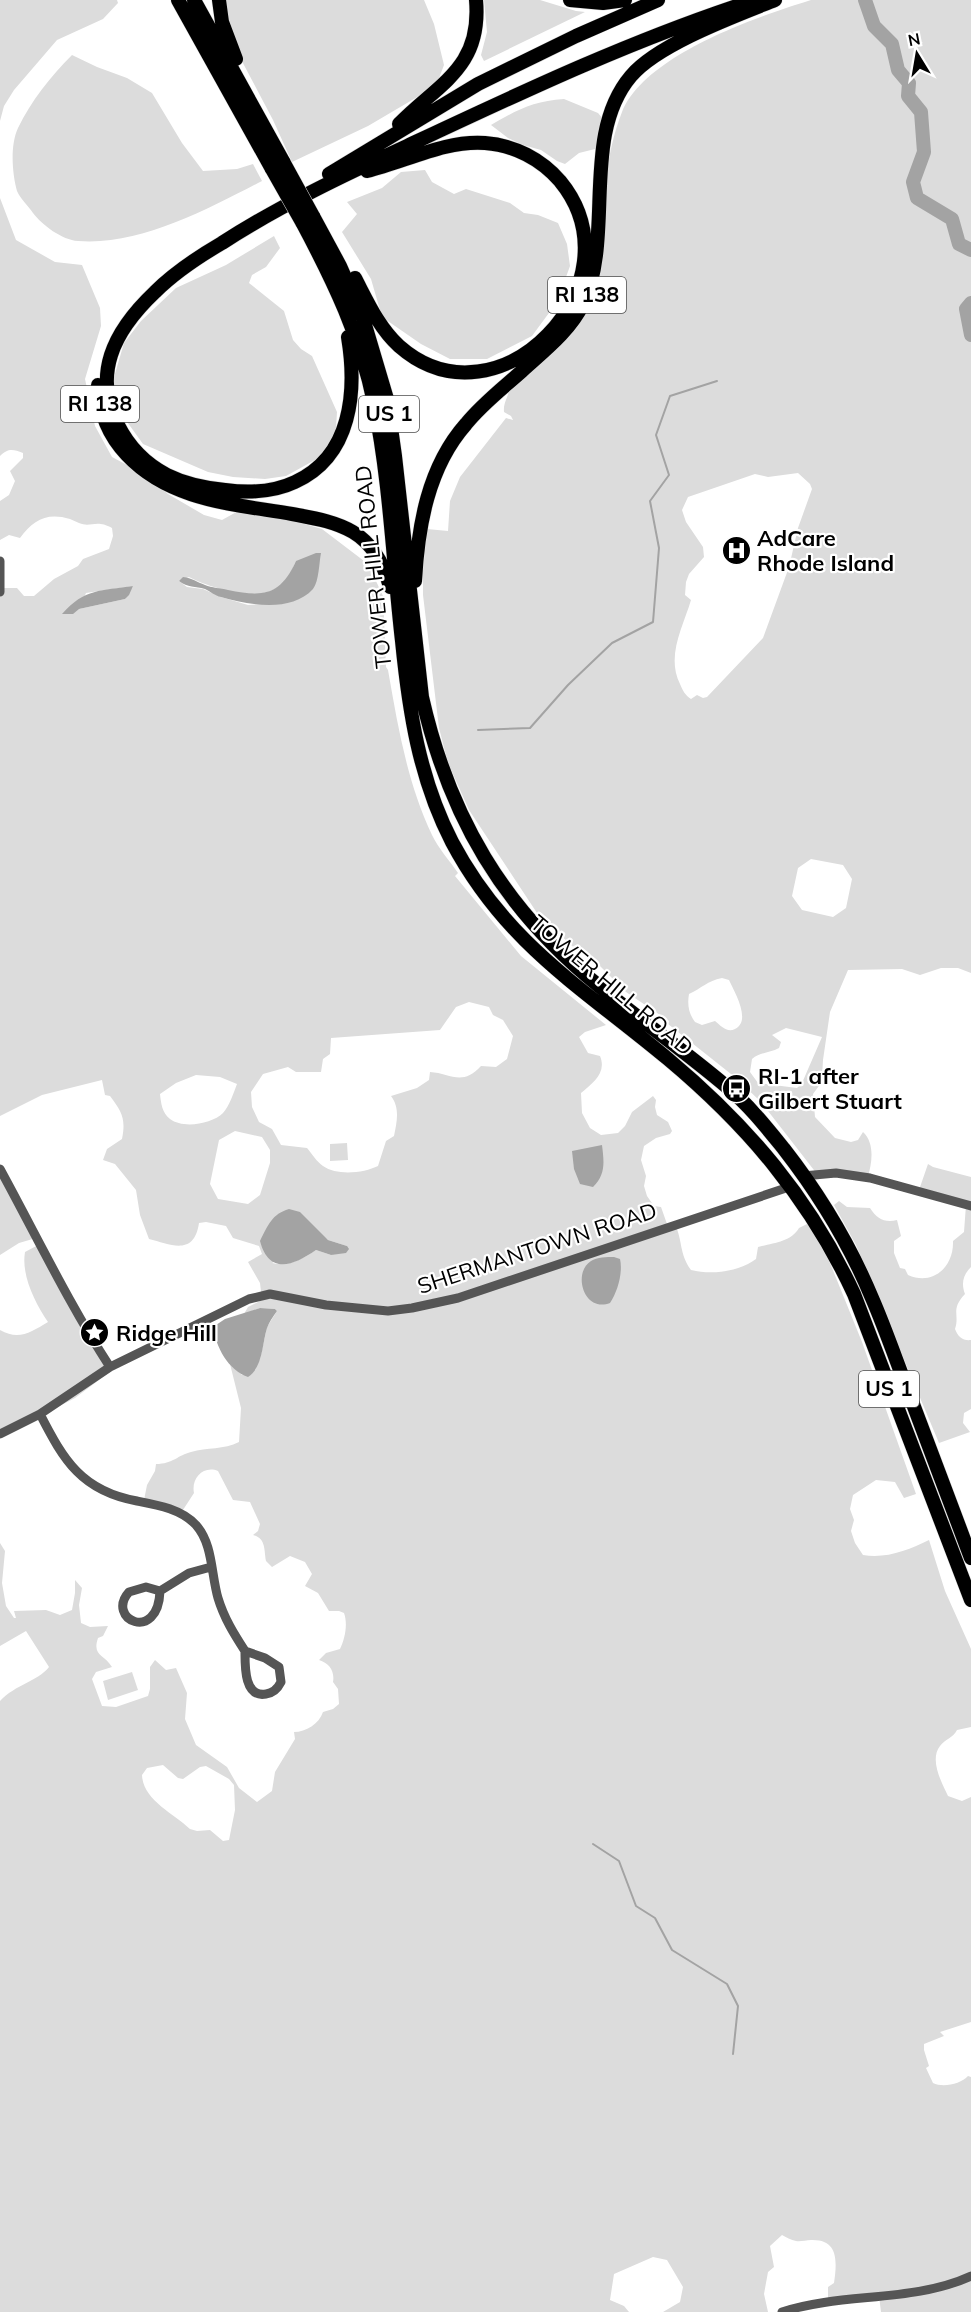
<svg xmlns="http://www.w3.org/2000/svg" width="971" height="2312" font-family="Mulish,sans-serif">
<rect width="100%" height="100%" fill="#fff"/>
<!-- green -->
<path fill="#dcdcdc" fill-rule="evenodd" d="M0,0h117l1,3 -15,16 -46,21 -43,50 -10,16 -4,15z
M224,0h200l10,24 10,41 -8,21 -68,40 -76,36 -19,-42 -37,-70z
M484,0h56l36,11 9,1 -101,49 -3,-6 6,-23z
M811,0h160v973l-13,-5h-17l-21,7 -18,-6 -54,1 -18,42 -7,48 -1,17 2,2 -11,15 2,23 20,21 16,4 7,-2 5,-8c12,11 9,31 5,44l-51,-2 -56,-72 -25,-24 -68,-54 1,-3 -43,-29 -34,-34 -20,-12 -35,-33 -68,-103 -21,-47 -9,-35 -16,-133v-24l4,-42 21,2 2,-30 10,-24 46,-59 7,2 -2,-4 -7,-4c-1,-10 5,-15 5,-24l74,-71 13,-28c6,-56 5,-124 26,-177 23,-57 134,-95 189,-112zM798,473l12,11 2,5 -14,39 -9,39 -26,71 -56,59 -4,1 -6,-3 -6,4c-6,-4 -8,-8 -11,-15 -14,-28 3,-57 11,-84l-6,-5 1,-13 3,-8 15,-17 -1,-10 -17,-25 -4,-12 6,-13 67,-23 13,3zM811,859l32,6 9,14 -6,29 -13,9 -31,-7 -10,-14 6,-28zM722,978l7,2c5,11 23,41 6,49 -8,4 -14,-3 -20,-8l-13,4 -7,-3c-6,-8 -8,-17 -6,-28 13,-6 18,-13 33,-16zM786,1028l36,9 -20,46 -5,5 -39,-5 -8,-11 2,-13c8,-7 18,-6 27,-11l2,-6 -9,-7z
M72,55l25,12 30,11 25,15 30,50 21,28 34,-2 16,-5 9,17c-54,28 -122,65 -184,60 -16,-1 -36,-16 -45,-28 -5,-7 -13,-15 -16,-22 -5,-18 -7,-46 1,-63 13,-27 33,-52 54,-73z
M564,99l34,14 5,6 -4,29 -20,5 -14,11 -8,-3 -16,-11 -18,-5 -15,-7 -17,-13c26,-15 42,-24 73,-26z
M425,170l7,12 22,12 12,-5 44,14 14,10 14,2 20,8 9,21 3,22 -13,36 -25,34 -45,23h-37l-29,-15 -39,-27 -11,-38 -29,-47 15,-18 -10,-12 35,-14 19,-16z
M0,198l16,42 39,22 27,3 18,43 1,18 -16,53 10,47 17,31 32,17 24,20 36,21 18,5 18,-10 33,5 49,14 46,35 15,32 3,71 2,3c10,57 19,112 44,165 6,13 18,26 26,38l-3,3 66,80 85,69 -21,7 -6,5 9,16 12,3c7,17 -7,27 -19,37l1,20 8,15 11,7 17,-2 7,-7 7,-14 21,-16 3,4 -1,7 2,8 11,7 4,9 -2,3 -14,4 -12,8 -3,14 5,16 -2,10 3,10 7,10 7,1 6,17h8c8,18 4,29 16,46 21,5 47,2 65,-11l2,-12c15,-4 33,-5 41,-19l14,-7 49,121 54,152 -12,4 -9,-16 -19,-2 -23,15 -3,14 4,11 -3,11 4,12 8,12c23,4 46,-5 66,-15l16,51 26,58v78l-14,3c-4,8 -12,9 -17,16 -11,14 2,37 8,50l14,5 9,-4v225l-31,10 4,4 -20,8v6l5,16 -3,2 7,15c10,5 28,1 35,-7l3,1v235h-90l-2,-16 -51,5v-14l6,-4c3,-21 5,-44 -23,-43 -5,0 -11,2 -15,1 -5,-1 -10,-4 -14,-6l-12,11 4,21 -6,5 -4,22 4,18h-105l17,-10 3,-15 -16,-27 -14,-3 -39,17 -4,26 14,6 5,6h-629v-611c16,-17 37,-19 49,-34l-23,-36 -26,15v-103l5,8 -3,32 4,23 8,12h2l-2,-7 32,-1 14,5 12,-5 3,-17v-13l7,8 -3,17 2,18 9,4 18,-1 -5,10 -5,2c-6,18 6,16 14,29l-16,5 -4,7 10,27 14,1 32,-11 2,-7v-22l5,-7 11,10 10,-2 11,25 -2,26 11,26 31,22 12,21 18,14 15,-11 3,-19 20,-33 -1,-7c12,0 25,-8 29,-20l10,-3 6,-5 -1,-15 -5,-7c2,-11 -4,-19 -14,-22l7,-7 14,-4c5,-10 8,-25 4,-36l-5,-2h-10l-11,-18 -13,-7 7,-12 -7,-12 -15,-6 -18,11 -6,-6c-2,-11 0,-23 -13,-26l5,-4 2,-7 -10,-22 -17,-2 -15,-29c-15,-6 -27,8 -24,22l-13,20 -37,-13 3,-15 8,-14 1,-7c17,0 22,-9 35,-12 16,-5 33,-2 48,-10l2,-34 -11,-44 12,11 18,-16 7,-32 10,-16 -2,-2 -15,-1 -16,6 4,-7 14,-7 -2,-17 -12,-21 14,-8 -3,-8 -26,-8 -7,-12 -20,-4 -7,1c-5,34 -29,21 -50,16l-9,-24 -4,-25 -21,-26 -12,-4 4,-11 15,-10c4,-20 0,-27 -12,-43l-5,-1 -3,-15 -60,15 -42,21v-550l1,22h16l7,8h10l20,-17 24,-13 5,-7 26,-10 4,-13 -1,-8c-16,-9 -21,0 -33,-5 -3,-1 -6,-3 -9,-4 -23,-7 -37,1 -50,19l-11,-3 -9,5v-39l9,-6 6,-14 -5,-10 13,-13v-5c-10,-4 -15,-5 -23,3zM296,561l-8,41 -40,3 -27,-8 -18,-8 -16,-2 -8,-6 10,-4c22,11 65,25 88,11 10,-6 14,-16 19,-27zM133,586l-8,13 -46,10 7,-16zM469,1002l20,5 4,8 10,5 10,16 -6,23 -11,8 -15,-1c-19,21 -31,7 -51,6l-1,8 -12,8 -26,8c9,12 6,25 3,40l-8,5 -8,25c-14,7 -41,10 -55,0 -6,-4 -11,-12 -16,-18l-26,-3 -9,-16 -13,-7 -7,-15 -1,-15 12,-18 25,-7 8,5h25l2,-13 7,-5 1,-16 109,-8 16,-23zM196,1075l24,2 17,7c-3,8 -8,23 -14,29 -11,11 -40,16 -53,6 -8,-6 -9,-16 -10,-25l16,-11zM235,1131l27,6 8,13v13l-10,32 -12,9 -30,-5 -8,-15 9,-44zM323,1236l5,4 19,6 -16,9 -15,-5c-13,9 -28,17 -44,13zM163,1765l15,13 5,1 17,-12 6,-1 23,13 5,6 1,25 -6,30 -6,1 -13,-11 -13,1 -7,-2c-17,-16 -47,-29 -48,-54l5,-7z
M274,236l6,12 -14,19 -14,8 -3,8 35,28 9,29 8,9 11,7 25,56 -1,16 1,1 -13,26 -38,21 -21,3 -32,-2 -25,-5 -65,-28 -18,-25 -13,-35 12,-41 17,-22 35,-33 50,-23z
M347,1143l1,17 -18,1v-17z
M928,1164l5,3 38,10v90c-8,8 -10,16 -6,27 -15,16 -5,20 -10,35 3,8 8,12 16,11v69l-7,4 -1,10 7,9 -31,11 -83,-198 -22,-40 5,-4 8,6 23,1c7,11 15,15 27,12l4,16 -7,5v12l6,15 5,1 3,6c25,11 46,-8 45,-34l11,-9 2,-27 -47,-15z
M0,1170l36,68 -17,5 -19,12z
M40,1244l71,127 -36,27 -75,39v-107c19,11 31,2 48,-8 -13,-19 -27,-47 -23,-70z
M132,1672l6,18 -30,10 -5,-19z"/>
<!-- water -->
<path fill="#a3a3a3" d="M316,553h5c-2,10 -2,28 -8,36 -22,24 -64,16 -92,8 -6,-1 -11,-6 -16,-8 -10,-3 -17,-1 -26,-8l4,-4c9,1 14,5 22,8 7,3 15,3 23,5 35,7 52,6 68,-29z
M133,586l-4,9 -4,4 -46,10 -6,5h-11c23,-26 39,-23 71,-28z
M602,1145c2,17 4,29 -9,42l-13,-3 -6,-15 -2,-18z
M289,1209l11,3 28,28 19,6 2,3 -3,4 -15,2 -15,-5c-23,16 -47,25 -56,-9 8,-16 12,-27 29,-32z
M614,1257l6,2c3,13 -2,32 -10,44 -26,10 -38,-30 -19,-42 6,-4 16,-4 23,-4z
M260,1308l15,1 2,2c-4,6 -8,11 -10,17 -5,16 -4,39 -19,49 -20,-7 -32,-30 -35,-50l12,-8z"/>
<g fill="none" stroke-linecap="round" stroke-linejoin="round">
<!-- stream -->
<path stroke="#a3a3a3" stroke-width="2" d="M478,730l52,-2 38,-43 44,-42 41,-21 6,-74 -9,-47 19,-26 -13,-40 14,-39 47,-15
M593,1844l26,17 17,45 19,12 17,32 55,34 11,22 -5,48"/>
<!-- river -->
<path stroke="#a3a3a3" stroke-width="14" d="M865,0l9,26 18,18 6,26 11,13 -1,13 13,16 3,40 -11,30 4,16 35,21 7,25 12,6
M971,303l-5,6 5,26"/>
<defs>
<path id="highway" d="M178,0l94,169
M194,0l90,163
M219,0l3,22 14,37
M570,0l33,3 22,-3
M399,124c40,-41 83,-56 77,-124
M329,174l149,-90 98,-48 82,-36
M313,216l27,50 23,52 24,81 8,57 27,241c27,119 81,212 177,289 42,35 87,66 128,101 21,17 40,41 57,62 35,45 66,96 88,149 14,32 25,65 38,98 20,54 41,108 61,162
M302,222c31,58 59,116 72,181 16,78 19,159 28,238 7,70 17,137 50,201 54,102 131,146 216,217 80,67 142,140 186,235l117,306
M355,278c12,23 24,50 44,68 100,88 244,-64 161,-165 -19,-22 -46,-36 -75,-38 -40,-3 -80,19 -118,28
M348,337c9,54 4,119 -53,145 -21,10 -47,11 -70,8 -20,-2 -40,-6 -58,-15 -42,-22 -71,-73 -56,-120 8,-25 25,-45 44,-63 20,-20 43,-35 67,-49 59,-38 122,-68 185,-97 115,-54 227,-107 348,-146
M98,385c1,27 11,51 29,70 43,46 107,49 165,59 21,4 42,7 61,18 20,12 31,33 37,55
M415,581c3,-55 13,-114 51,-157 16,-20 37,-36 56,-53 22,-20 48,-40 61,-67 32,-68 -3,-168 48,-228 27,-32 104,-60 144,-76"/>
</defs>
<!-- highway casing -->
<use href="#highway" stroke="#dbdbdb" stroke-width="15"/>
<!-- minor -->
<path stroke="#555" stroke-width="9" d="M0,561v31
M0,1169c36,66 69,135 110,198
M803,1176l33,-3 34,5 101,28
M40,1414c24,47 42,77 97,87 21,4 44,8 59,24 17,19 15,49 22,73 6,20 16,36 27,53
M0,1434l40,-20 70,-47 139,-68 21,-5 56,11 62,6 24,-3 46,-10 334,-112
M160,1591c-2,53 -55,28 -31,1l17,-5 14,4 29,-18 22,-6
M245,1651l20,7 14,9 2,15c-3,6 -7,11 -15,12 -22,4 -21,-28 -21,-43z
M782,2312c61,-20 130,-9 189,-36"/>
<!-- highway -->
<use href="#highway" stroke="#000" stroke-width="14"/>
<defs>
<path id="highway-bridge" d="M284,163l29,53
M272,169l30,53"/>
</defs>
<!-- highway-bridge casing -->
<use href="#highway-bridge" stroke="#dbdbdb" stroke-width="15" stroke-linecap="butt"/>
<!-- highway-bridge -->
<use href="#highway-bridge" stroke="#000" stroke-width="14"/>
</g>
<!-- icons -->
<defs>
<symbol id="hospital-disc" viewBox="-11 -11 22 22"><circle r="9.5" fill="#000" stroke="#fff"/><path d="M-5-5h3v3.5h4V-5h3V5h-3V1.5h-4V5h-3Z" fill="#fff"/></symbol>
<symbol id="bus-disc" viewBox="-11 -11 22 22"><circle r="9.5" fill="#000" stroke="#fff"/><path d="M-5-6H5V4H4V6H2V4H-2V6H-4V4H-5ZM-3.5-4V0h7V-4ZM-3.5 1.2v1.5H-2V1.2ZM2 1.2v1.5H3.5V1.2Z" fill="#fff"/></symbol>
<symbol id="sight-disc" viewBox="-11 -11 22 22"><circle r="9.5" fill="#000" stroke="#fff"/><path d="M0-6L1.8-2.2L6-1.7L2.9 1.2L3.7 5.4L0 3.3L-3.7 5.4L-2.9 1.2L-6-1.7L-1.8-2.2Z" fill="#fff"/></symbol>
</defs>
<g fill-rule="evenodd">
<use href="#hospital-disc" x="720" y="534" width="33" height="33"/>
<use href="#bus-disc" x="720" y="1072" width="33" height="33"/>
<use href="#sight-disc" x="78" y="1316" width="33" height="33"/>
</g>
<g text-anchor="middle" stroke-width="4.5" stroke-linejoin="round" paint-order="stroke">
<!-- shield labels -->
<g fill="#fff" stroke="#4c4c4c" stroke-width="1.5">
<rect x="548" y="277" width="78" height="36" rx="4.5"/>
<rect x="61" y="386" width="78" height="36" rx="4.5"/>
<rect x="359" y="396" width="60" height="36" rx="4.5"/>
<rect x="859" y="1371" width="60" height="36" rx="4.5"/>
</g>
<g font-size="21" font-weight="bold" fill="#000">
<text x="587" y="302">RI 138</text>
<text x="100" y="411">RI 138</text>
<text x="389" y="421">US 1</text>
<text x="889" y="1396">US 1</text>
</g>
<!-- poi labels -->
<g font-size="22" font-weight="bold" fill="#000" stroke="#fff" text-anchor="start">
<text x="757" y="546">AdCare<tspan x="757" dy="25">Rhode Island</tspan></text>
<text x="758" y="1084">RI-1 after<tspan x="758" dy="25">Gilbert Stuart</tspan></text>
<text x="116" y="1341">Ridge Hill</text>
</g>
<!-- street labels -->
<g font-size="22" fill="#000" stroke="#fff">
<text transform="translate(373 567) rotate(-96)" y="8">TOWER HILL ROAD</text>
<text transform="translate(612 985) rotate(40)" y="8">TOWER HILL ROAD</text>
<text transform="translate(537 1248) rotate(-18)" y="8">SHERMANTOWN ROAD</text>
</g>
</g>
<!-- north arrow -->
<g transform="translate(917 54) rotate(349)" stroke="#ffffff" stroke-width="4.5" paint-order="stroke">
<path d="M0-4.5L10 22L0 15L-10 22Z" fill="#000000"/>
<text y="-9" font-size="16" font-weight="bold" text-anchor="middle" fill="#000000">N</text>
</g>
</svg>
